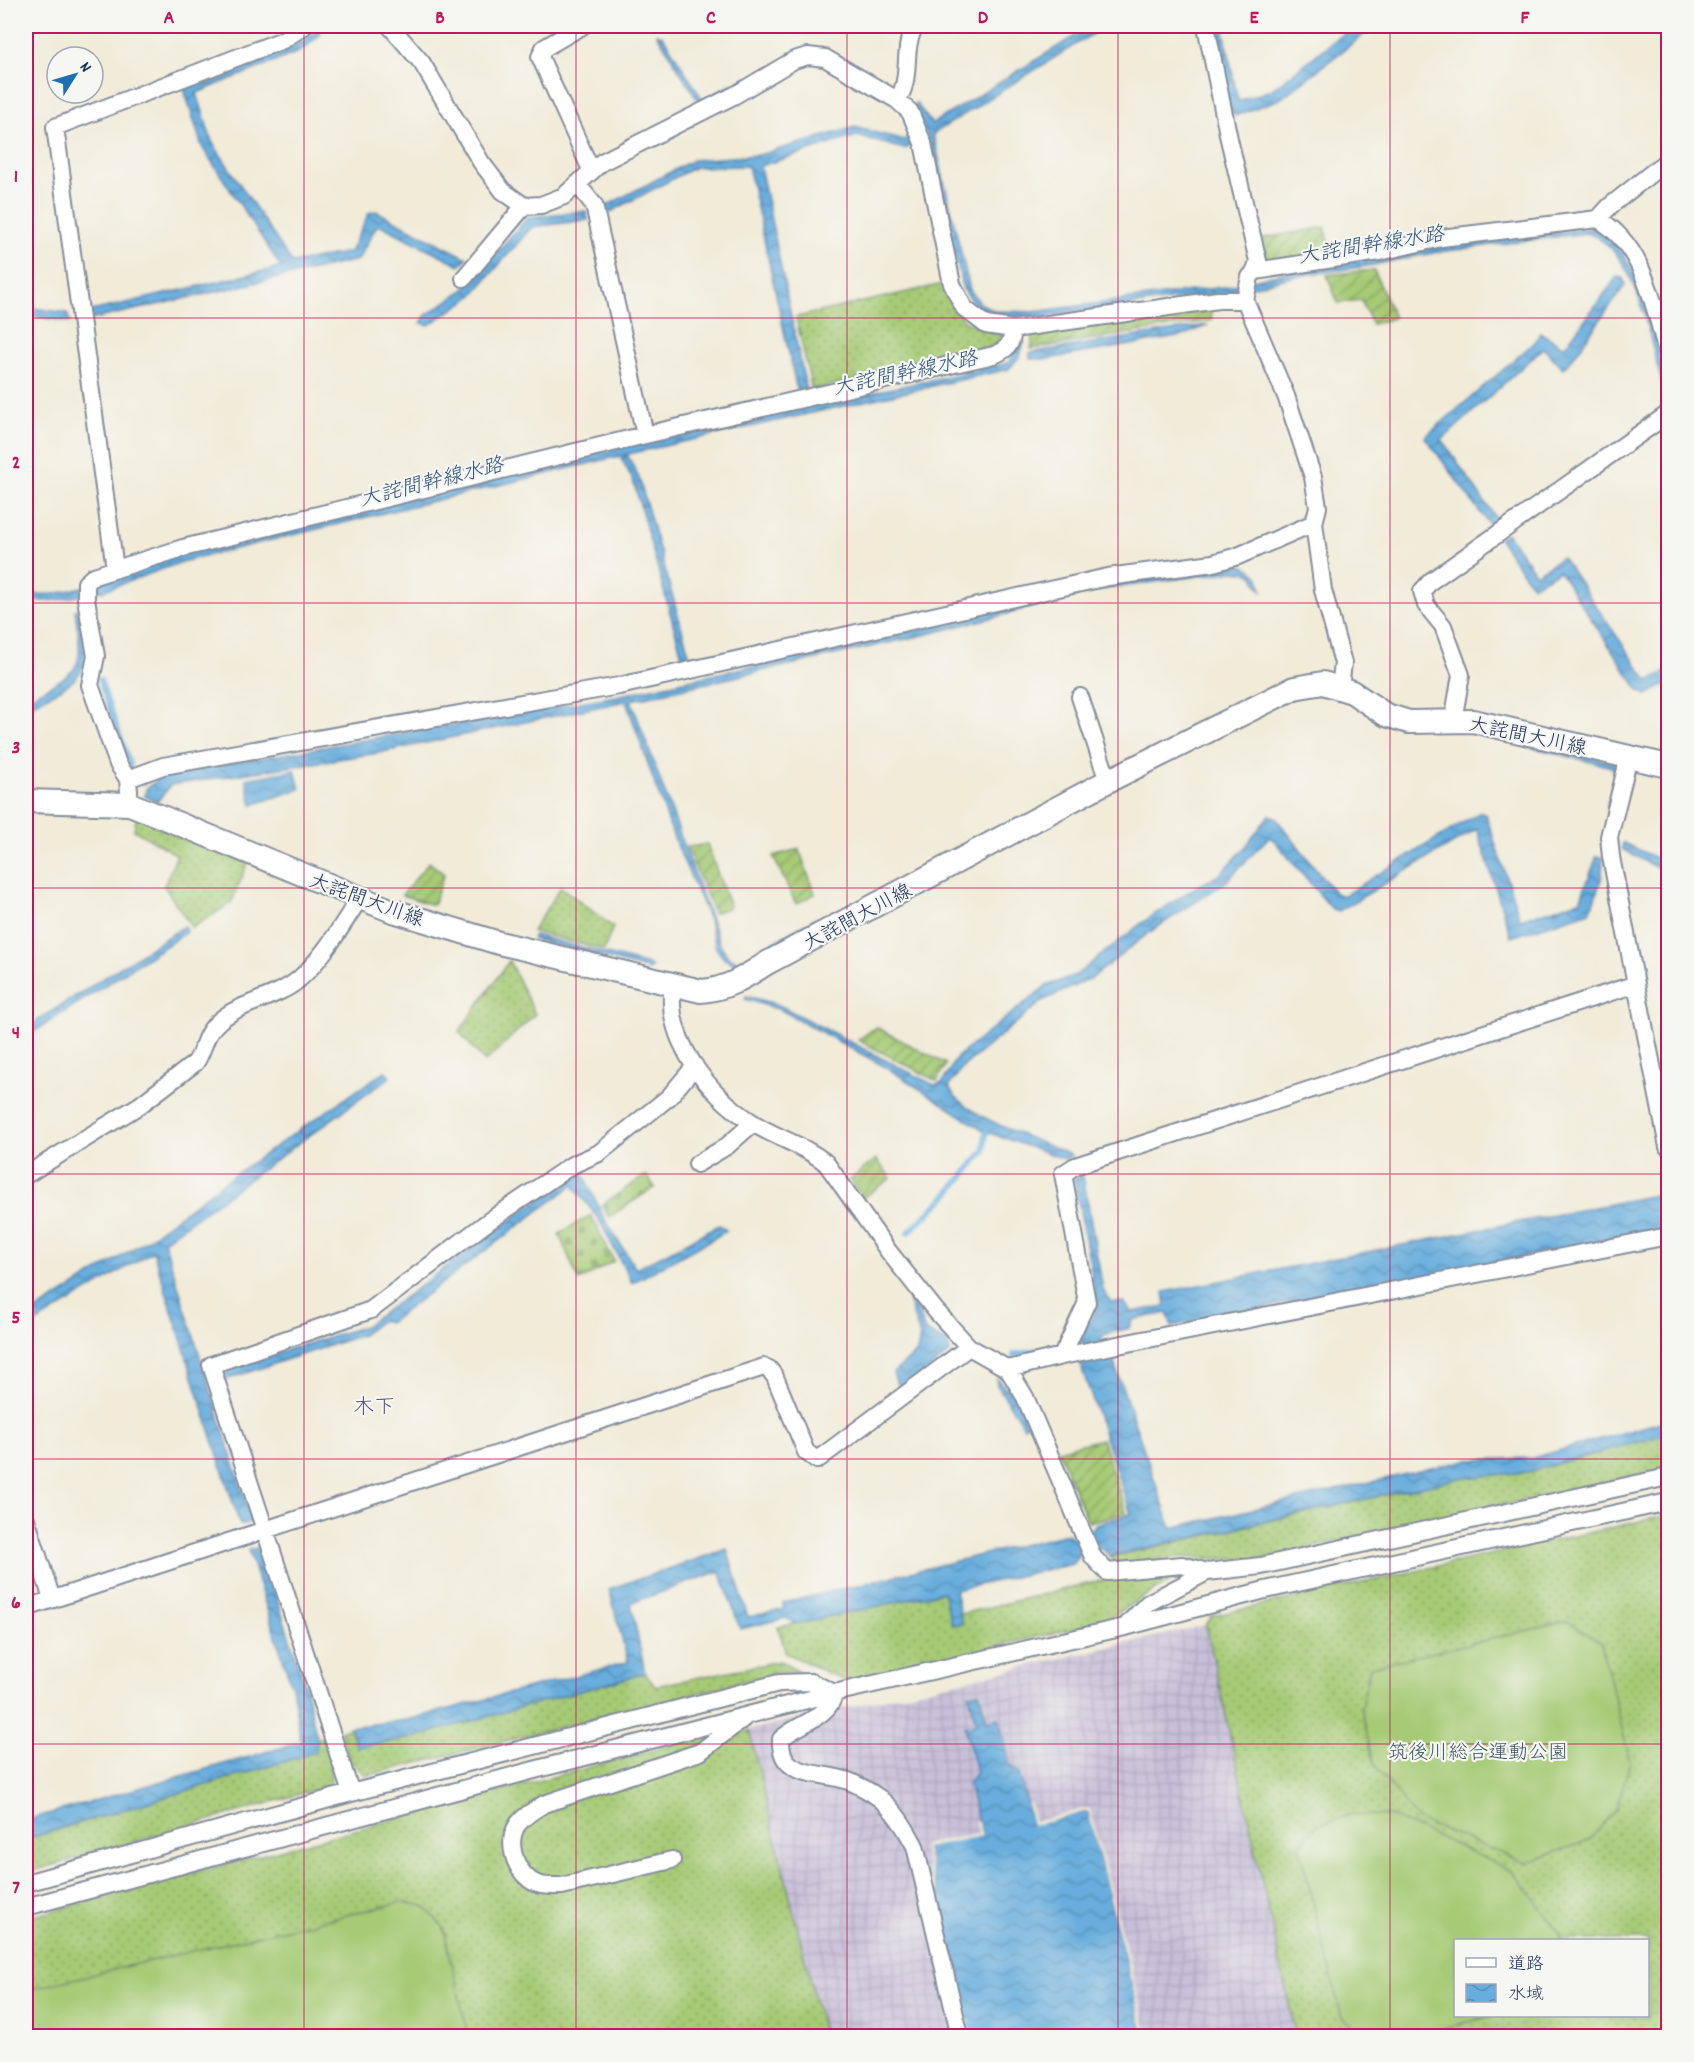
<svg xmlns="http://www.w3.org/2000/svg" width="1694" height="2062" font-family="Dekko,'Klee One',sans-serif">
<defs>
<pattern id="industrial-grid" width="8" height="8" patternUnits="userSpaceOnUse" patternTransform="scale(1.5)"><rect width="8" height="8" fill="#c8c0d8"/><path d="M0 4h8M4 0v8" fill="none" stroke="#aba5bc"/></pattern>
<pattern id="grass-dots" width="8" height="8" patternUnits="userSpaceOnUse" patternTransform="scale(1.5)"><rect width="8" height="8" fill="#a6ca74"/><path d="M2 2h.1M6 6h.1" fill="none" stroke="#86a462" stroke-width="1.8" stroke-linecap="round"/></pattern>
<pattern id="cemetery-stones" width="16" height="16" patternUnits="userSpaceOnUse" patternTransform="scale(1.5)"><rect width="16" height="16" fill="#a6ca74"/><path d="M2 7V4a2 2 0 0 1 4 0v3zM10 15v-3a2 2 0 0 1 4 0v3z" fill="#86a462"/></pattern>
<pattern id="garden-furrows" width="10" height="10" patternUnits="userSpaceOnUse" patternTransform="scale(1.5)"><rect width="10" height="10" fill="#a6ca74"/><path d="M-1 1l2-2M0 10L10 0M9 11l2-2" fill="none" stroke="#86a462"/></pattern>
<pattern id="water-waves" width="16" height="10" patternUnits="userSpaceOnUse" patternTransform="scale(1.5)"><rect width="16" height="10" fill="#67addd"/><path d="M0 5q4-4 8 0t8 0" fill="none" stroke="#548db6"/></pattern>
</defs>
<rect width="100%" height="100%" fill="#f6f6f2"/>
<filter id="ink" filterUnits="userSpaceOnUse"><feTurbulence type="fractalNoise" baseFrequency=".0167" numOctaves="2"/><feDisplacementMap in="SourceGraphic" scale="12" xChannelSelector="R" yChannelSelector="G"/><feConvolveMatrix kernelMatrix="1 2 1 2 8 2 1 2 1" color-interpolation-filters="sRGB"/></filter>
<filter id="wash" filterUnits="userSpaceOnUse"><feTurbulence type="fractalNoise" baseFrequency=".008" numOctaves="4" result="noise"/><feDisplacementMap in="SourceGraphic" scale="24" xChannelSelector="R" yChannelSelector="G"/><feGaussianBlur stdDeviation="1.35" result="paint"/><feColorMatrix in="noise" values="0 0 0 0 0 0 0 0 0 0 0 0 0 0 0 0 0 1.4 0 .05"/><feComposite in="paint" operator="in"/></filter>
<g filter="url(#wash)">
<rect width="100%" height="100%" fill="#f1ebd8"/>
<!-- industrial -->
<path fill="url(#industrial-grid)" d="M1206,1625l90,411h-472l-75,-306z"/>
<!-- grass -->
<path fill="url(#grass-dots)" stroke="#607c69" stroke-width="1.5" fill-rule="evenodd" d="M943,284l21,37 39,14 -9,11 -182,44 -16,-73z
M137,814l111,49 -17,40 -39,25 -28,-42 13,-31 -43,-25z
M561,887l52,40 -9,23 -72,-19z
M509,961l26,53 -50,48 -26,-30z
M1668,1434v34l-412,92 -77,-3 -61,8 -8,-8 349,-79 68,-6z
M1668,1515v521h-372l-90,-411 6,-9zM1456,1940h192v76h-192z
M1182,1574l-80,48 -257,59 -59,-28 -8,-26 166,-35 8,33 10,-2 -2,-9 143,-34z
M780,1661l20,12h-23l-411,103 -16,-15 -10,-30 10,-4 7,20 54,-9 234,-65 10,13z
M749,1730l75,306h-798v-118l657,-176z
M323,1737l8,22v26l-305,88v-34l290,-87 1,-13z"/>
<!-- cemetery -->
<path fill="url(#cemetery-stones)" stroke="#607c69" stroke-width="1.5" d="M646,1175l9,12 -46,30 -7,-12z
M591,1215l23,46 -35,20 -20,-47z"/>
<!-- garden -->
<path fill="url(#garden-furrows)" stroke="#607c69" stroke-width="1.5" d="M1325,227l7,25 -65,10 -4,-24z
M1374,270l20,48 -22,6 -11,-24 -23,3 -11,-28z
M1210,306l2,14 -181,29 2,-14z
M707,844l23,63 -16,6 -27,-66z
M799,849l16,45 -19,10 -23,-48z
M429,862l15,12 -11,31 -31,-10z
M876,1027l70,37 -9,17 -79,-41z
M876,1159l15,19 -28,20 -13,-18z
M1102,1439l24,74 -38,9 -30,-72z"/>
<!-- pitch -->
<path fill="#a6ca74" stroke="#607c69" stroke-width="1.5" d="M1568,1621l33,22 29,119 -13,47 -28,31 -63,23 -108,-43 -44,-56 -13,-56 9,-41z
M1353,1814l38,2 122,55 47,62 2,7h-106v76h34l-71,20h-54l-23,-18 -43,-172 18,-21z
M402,1902l22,4 20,22 24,108h-442v-46z"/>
<!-- water -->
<path fill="url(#water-waves)" stroke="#416e9e" stroke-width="1.5" d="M1091,26h14l-172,108 37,156 10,13 15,8 38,1 198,-26 57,-15 149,-25 161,-19c40,24 70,130 70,175 -19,-48 -25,-153 -82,-169l-148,19 -65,13 -82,12 -59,15 -203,27 -35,-1 -16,-10 -15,-19 -36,-154 -14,-30 3,-2 16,21z
M1214,26h9l15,75 33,-11 82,-64h22l-95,73 -45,17 -5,-5z
M318,30l3,4 -20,17 -104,42 15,49 80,121 58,-11 19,-39 7,-2 91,47 -7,7 -80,-40 -4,2 -18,33 -269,60 -2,-8 194,-45 -79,-120 -18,-58 114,-45z
M657,34l6,2 40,64 29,-16 2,5 -30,17 -5,-4z
M855,127l47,13 8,-2 2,8 -8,3 -47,-13 -97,30 46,222 -9,3 -49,-225 -53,1 -90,48 -3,-7 91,-48 66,-5z
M586,211l2,9 -56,7 -61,70 -42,28 -8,-2 5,-8 36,-24 66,-74z
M1617,277l6,1 2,7 -57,80 -5,3 -20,-20 -101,92 56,81 -8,5 -65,-89 111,-96 4,-9 24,15z
M26,307l41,6 3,9 -44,-7z
M1208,325l-25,11 -135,23h-18v-6z
M1018,341l6,1 -4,14 -11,13 -385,86 -439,106 -80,29 -46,10 -33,2v-7l29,-1 50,-13 78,-28 444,-107 381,-83z
M628,456l11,22 52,183 -7,2 -51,-183 -12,-22z
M1507,533l29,41 26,-17 86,124 20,-10v12l-22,12 -8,-6 -79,-118 -27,15 -33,-47z
M1241,565c16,6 19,10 21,26 -13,-14 3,-17 -28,-20l-130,18 -180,46 -293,65 89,244 8,13 9,4 14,-5 1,3 -11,7 -17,-7 -8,-11 -7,-28 -35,-82 -48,-137 -248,52 -207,32 -14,17 -12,-6 1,-7 17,-14 453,-79 306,-67 185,-45z
M81,609c10,73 5,65 -55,99v-9c55,-31 59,-23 49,-89z
M1526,742l91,21 4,5 -9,41 -5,-2 8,-34 -3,-6 -87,-21z
M295,770l5,19 -48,16 -6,-26z
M1480,812l6,3 34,104 60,-18 17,-45 6,2 -1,18 -11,35 -80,26 -34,-108 -138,82 -7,-2 -59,-70 -5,-1 -42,44 -76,50 -58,46 -48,22 -80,66 -15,20c11,30 93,56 123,69l-7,4 -79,-27 -97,-63 -108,-59 -36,-11 1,-3 31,8 157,81 8,-2 15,-26 89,-71 30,-11 67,-53 51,-34 25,-13 24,-25 26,-35 6,2 60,76 8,3z
M1623,843l45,20v11l-46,-25z
M815,919l1,7 -46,25 -4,-5z
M184,926l3,6 -161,105v-9z
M534,935l118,31 -3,4 -117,-31z
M385,1071l5,6 -226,164 88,281 -12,3 -87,-274 -127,78v-12l121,-77 74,-56z
M581,1169l23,49 32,51 83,-44 8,6 -95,52 -33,-63 -26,-35 -184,138 -7,-3 -20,15 -137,45 -4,-10 144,-44z
M1083,1176l20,114 8,12h13l7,10 35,-6 -2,-14 496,-98 8,3v31l-496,98 -5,-13 -35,7 -3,8 -23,6 -5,6 10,14 60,174 296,-68 66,-2 135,-38v14l-141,38 -68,6 -349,78 -9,-8 -21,6 -7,10 -118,26 7,33 -10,2 -9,-33 -147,32 -10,-6 -46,11 -20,-58 -89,32 14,70 -234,65 -54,9 -7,-20 57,-7 221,-58 -19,-73 118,-40 21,68 36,-8 -1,-6 284,-69 8,4 15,-6 6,-8 35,-10 -52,-154 7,-2 -6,-21 18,-30 -24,-128z
M904,1286l8,10 13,35 23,11 2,11 -44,33 -9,-2 -4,-11 24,-21 3,-16z
M996,1378l19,18 13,28 -4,3 -27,-42z
M260,1547l45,138 12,54 -1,13 -290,87v-19l275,-78 -9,-55 -44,-137z
M979,1692l8,29 12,-3 11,48 9,7 13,52 56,-14 57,225h-173l-46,-189 56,-11 -14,-52 8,-12 -11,-45 11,-3 -7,-30z"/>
<!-- pier -->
<path fill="#f1ebd8" d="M1030,1803l4,19 53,-14 3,1 58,227h-3l-57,-225 -56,15 -5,-22z
M975,1822h3l4,14 -56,12 46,188h-3l-46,-189 2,-3 53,-10z"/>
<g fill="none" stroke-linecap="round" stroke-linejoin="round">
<!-- stream -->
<path stroke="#67addd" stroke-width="6" d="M100,680l30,86
M909,1232l39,-38 36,-43 2,-19
M1014,1355l38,-8"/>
</g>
</g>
<g filter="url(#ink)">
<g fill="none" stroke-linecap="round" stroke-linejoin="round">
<defs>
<path id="street" d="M390,26l32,37 59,99 22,29 21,15 17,-1 23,-9 38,-34 133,-67 59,-35 14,-4 17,2 72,42 13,12 13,31 29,141 12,24 22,17 27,4 205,-29h27l5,-23 5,-6 124,-19 62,-14 157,-19c47,27 56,89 70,136
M582,26l-38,22 -4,9 51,113
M1206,26l23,113 29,122 -3,10
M897,100c16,-21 4,-51 18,-74
M578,185l16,20 51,230
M1598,219l12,-13 58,-46
M464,278l60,-72
M1245,300l41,96 27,81 5,30 -4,16 9,67 20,73 -3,25
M115,569l-60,-442 228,-87 21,-14
M1080,697l28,84
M1453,721l8,-46 -18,-49 -17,-21 -4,-14 9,-10 237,-167
M1629,757l-20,80 2,20 57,290
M128,779l35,-13 456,-80 489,-109 105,-14 25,-7 76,-33
M130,804l-2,-25 -10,-15 -28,-79 6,-29 -10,-57v-16l8,-7 89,-28 462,-113 349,-80c14,-6 18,-11 19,-26
M673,986c-9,53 36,109 80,137 23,15 51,22 73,40l63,89 47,59 33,36 39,22 17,28 68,160 14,15 75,-7 25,7 -59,31 -22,23
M697,1164l30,-18 26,-23
M26,1175l114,-70 55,-42c8,-10 8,-22 16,-33 19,-27 62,-29 87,-50 25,-22 43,-53 61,-81
M1062,1356l25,-54 -24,-128 12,-8 561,-182
M1008,1369l54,-13 606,-120
M26,1519l26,80
M1207,1572l54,-6 407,-89
M26,1608l738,-241 5,2 6,8 31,75 11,8 152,-113
M351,1793l-140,-428 160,-55 118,-89 83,-56 27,-12 70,-56 26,-31
M672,1860l-110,26c-12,0 -23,1 -32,-6 -16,-12 -24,-39 -12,-56 7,-9 16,-14 26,-20l156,-52 44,-34
M26,1883l325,-90 428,-110 32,-1 23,11c-3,24 -37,31 -53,46 -2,42 43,31 70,43 9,4 20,10 28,16 16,12 27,31 36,48l45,190
M26,1907l508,-137 300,-77 291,-66 136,-36 407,-89"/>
<path id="secondary" d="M26,801l104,3 260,106 109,33 202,48c27,-2 44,-14 66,-28l341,-182 186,-93 29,-5 29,9 34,23 23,7 64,-1 195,45"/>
</defs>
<!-- street casing -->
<use href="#street" stroke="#868d9b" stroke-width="20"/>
<!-- secondary casing -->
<use href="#secondary" stroke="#868d9b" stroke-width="26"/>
<!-- street -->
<use href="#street" stroke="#fff" stroke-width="16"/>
<!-- secondary -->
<use href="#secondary" stroke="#fff" stroke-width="22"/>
</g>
</g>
<!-- grid -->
<path fill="none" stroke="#c2185b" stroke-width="1.5" stroke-opacity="0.55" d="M304,26v2010M576,26v2010M847,26v2010M1118,26v2010M1390,26v2010M26,318h1642M26,603h1642M26,888h1642M26,1174h1642M26,1459h1642M26,1744h1642"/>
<g text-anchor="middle" stroke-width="4.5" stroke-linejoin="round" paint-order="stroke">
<!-- street labels -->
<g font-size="20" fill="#1b2f5e" stroke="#f6f6f2">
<text transform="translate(1528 735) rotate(12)" y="7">大詫間大川線</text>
<text transform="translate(367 899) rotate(20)" y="7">大詫間大川線</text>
<text transform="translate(857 916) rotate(-28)" y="7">大詫間大川線</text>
</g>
<!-- park labels -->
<g font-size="20" fill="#3e5664" stroke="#f6f6f2">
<text x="1478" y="1758">筑後川総合運動公園</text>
</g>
<!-- water labels -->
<g font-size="21" font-style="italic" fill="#325584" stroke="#f6f6f2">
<text transform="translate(1371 244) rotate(-9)" y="7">大詫間幹線水路</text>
<text transform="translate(905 372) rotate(-12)" y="7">大詫間幹線水路</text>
<text transform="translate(431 481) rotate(-14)" y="7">大詫間幹線水路</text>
</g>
<!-- neighbourhood labels -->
<g font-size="21" fill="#595082" stroke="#f6f6f2">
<text x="374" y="1413">木下</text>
</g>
</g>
<!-- margin -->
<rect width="1694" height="2062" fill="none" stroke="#f6f6f2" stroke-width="66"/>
<!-- legend -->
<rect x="1454" y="1939" width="195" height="78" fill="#f6f6f2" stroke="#9ea6b7" stroke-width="1.5"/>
<rect x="1466" y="1958" width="30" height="9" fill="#ffffff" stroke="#9ea6b7" stroke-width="1.5"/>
<text x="1508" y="1969" font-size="18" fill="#1b2f5e">道路</text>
<rect x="1466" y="1984" width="30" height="18" fill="url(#water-waves)" stroke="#9ea6b7" stroke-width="1.5"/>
<text x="1508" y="1999" font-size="18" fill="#1b2f5e">水域</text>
<!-- north arrow -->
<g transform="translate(75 75) rotate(53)"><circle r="28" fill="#f6f6f2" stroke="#9ea6b7" stroke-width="1.5"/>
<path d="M0-4.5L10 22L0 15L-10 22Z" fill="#1f6fb2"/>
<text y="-9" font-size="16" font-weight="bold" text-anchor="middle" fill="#1b2f5e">N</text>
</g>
<rect x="33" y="33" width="1628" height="1996" fill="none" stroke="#c2185b" stroke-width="2"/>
<g font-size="20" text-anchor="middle" font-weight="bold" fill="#c2185b">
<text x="169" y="23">A</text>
<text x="440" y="23">B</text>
<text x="711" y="23">C</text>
<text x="983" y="23">D</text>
<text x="1254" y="23">E</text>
<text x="1525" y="23">F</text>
<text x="16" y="182">1</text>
<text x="16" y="468">2</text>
<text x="16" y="753">3</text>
<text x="16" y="1038">4</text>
<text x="16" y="1323">5</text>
<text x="16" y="1608">6</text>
<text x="16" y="1893">7</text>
</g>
</svg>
